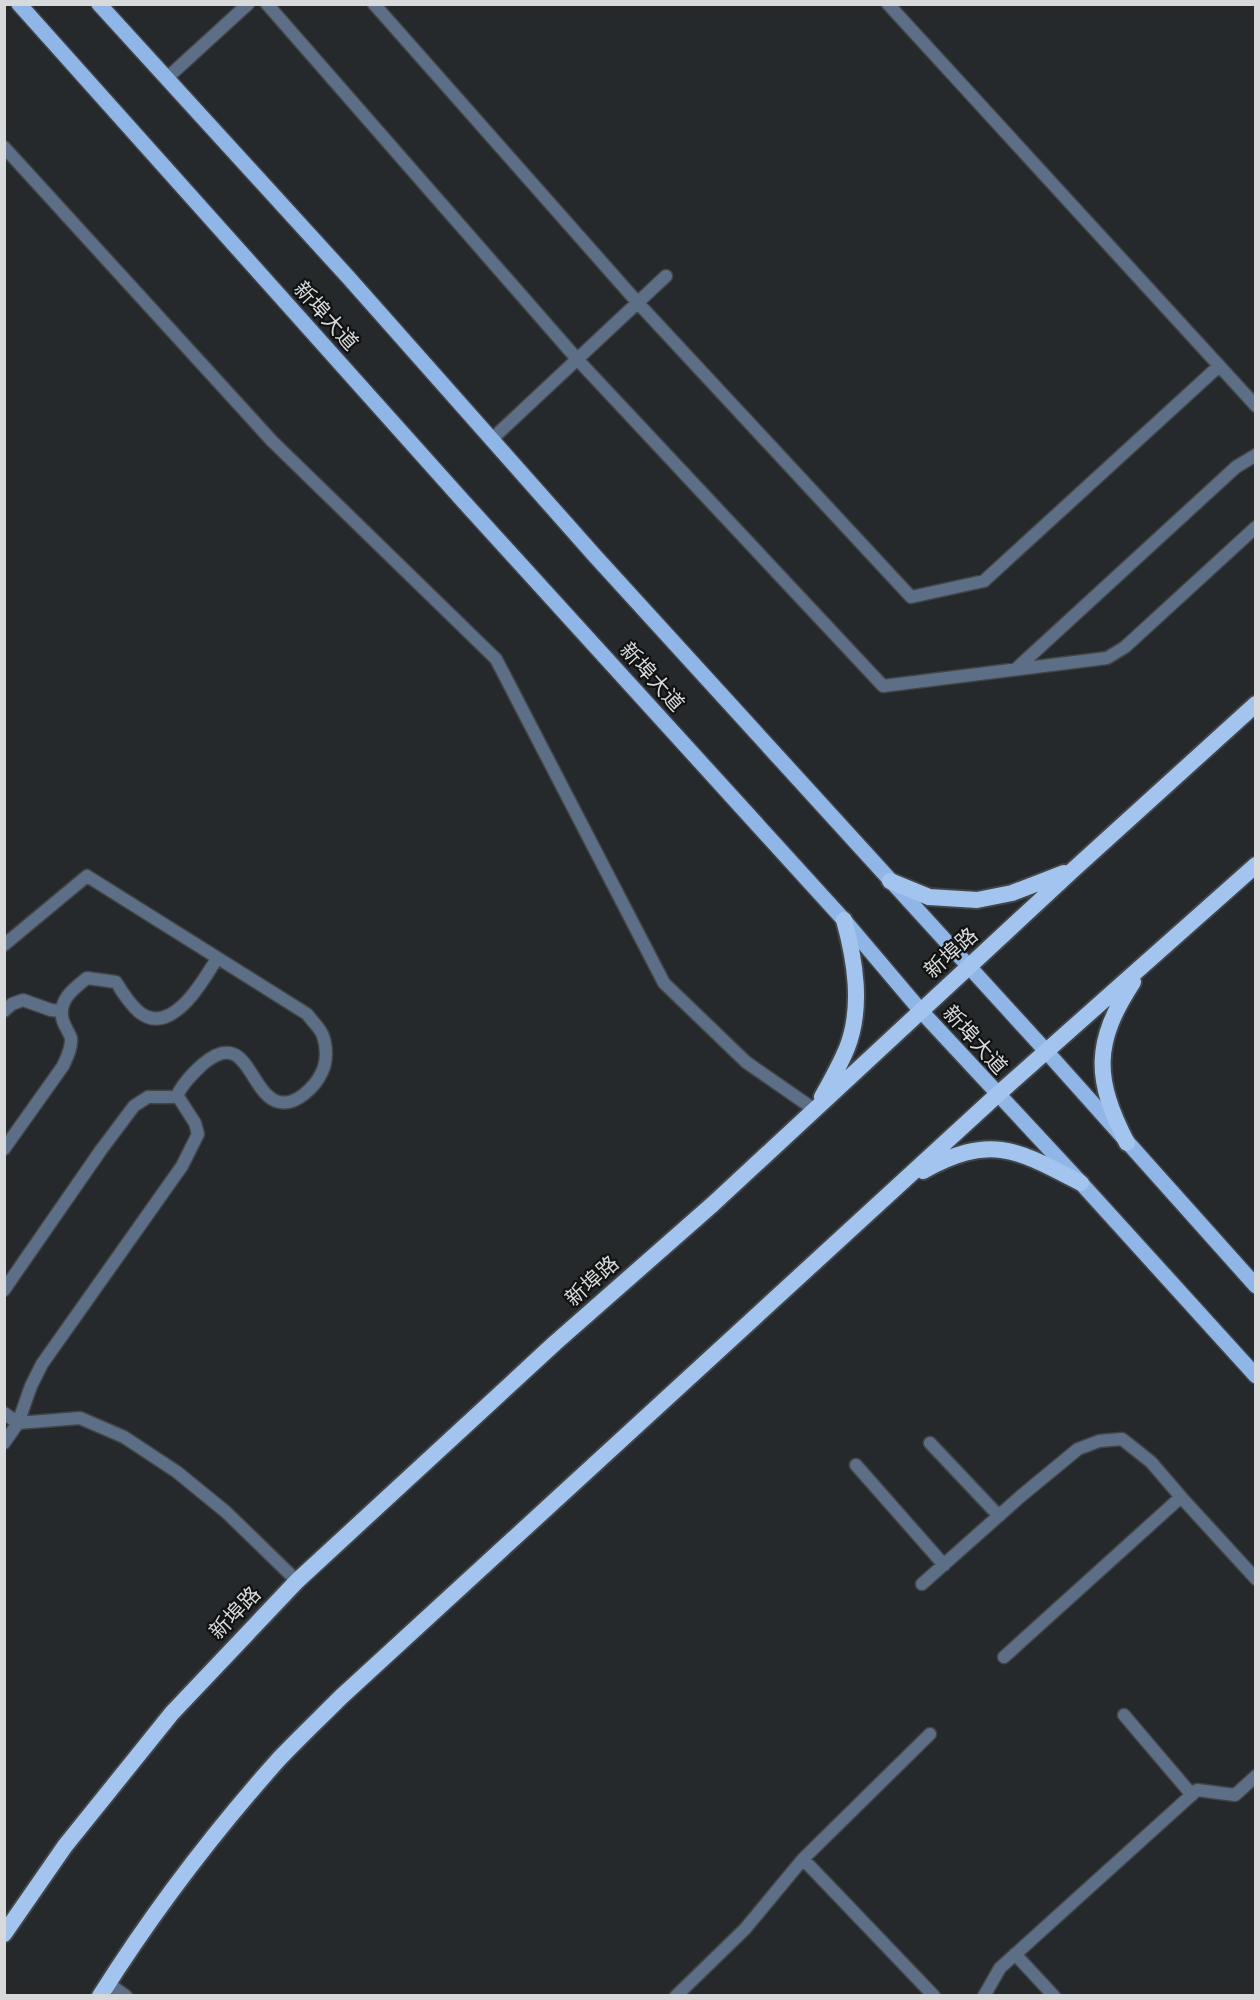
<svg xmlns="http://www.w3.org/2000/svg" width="1260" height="2000" font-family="'Titillium Web','Noto Sans SC',sans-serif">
<rect width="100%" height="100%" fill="#26292b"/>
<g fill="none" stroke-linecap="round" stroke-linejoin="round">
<defs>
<path id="minor" d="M267,4l310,355 306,327 224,-28 18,-11 131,-120
M374,4l264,299 273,294 73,-16 235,-215
M888,4l368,402
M167,78l81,-74
M4,147l268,294 224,218 168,324 82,79 69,48
M492,439l174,-163
M1016,669l220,-202 20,-12
M4,945l83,-69 220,138c5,7 14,15 16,22 4,11 4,26 -1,36 -7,15 -26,34 -43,30 -30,-7 -31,-76 -76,-38 -11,10 -19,18 -26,31l18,28 3,11 -16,32 -140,198 -11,22 -13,37 -14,20
M4,1011l8,-7 11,-4 28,10 10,1
M4,1149l59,-83c4,-9 9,-18 8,-28 -2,-6 -6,-11 -8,-17 -6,-20 10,-32 24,-43l29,4c6,10 14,22 23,30 32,26 65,-32 78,-54
M4,1290l97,-140 33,-44 14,-9h25l4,-2
M4,1413l14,10 62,-5 44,19 53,35 49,40 71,69
M930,1443l69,73
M856,1465l88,100
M922,1584l99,-88 57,-47 21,-8 23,-2 29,23 30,35
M1004,1657l177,-160 75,82
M1124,1715l68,80
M803,1859l127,-125
M1015,1954l39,42
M108,1983l18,13
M676,1996l69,-67 58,-70 131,137
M984,1996l16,-28 197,-178 38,5 21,-19"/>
<path id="primary" d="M19,4l445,498 380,418 77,91 160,172 175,193
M99,4l249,273 247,279 451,495 210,235"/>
<path id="trunk" d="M890,881l39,16 48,3 35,-7 52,-20
M822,1097c9,-16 18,-32 25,-49 16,-41 8,-88 -3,-128
M1127,1143c-33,-64 -34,-100 6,-161
M923,1171c68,-38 95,-21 158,12
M4,1934l61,-88 107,-133 125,-132 258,-238 158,-139 360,-334 183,-166
M100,1996c53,-84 113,-163 179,-237 20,-21 41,-41 62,-62l656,-602 259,-230"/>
</defs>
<!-- minor casing -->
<use href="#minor" stroke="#424547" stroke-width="15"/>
<!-- primary casing -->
<use href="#primary" stroke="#424547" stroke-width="18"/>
<!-- trunk casing -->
<use href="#trunk" stroke="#424547" stroke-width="20"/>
<!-- minor -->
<use href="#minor" stroke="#5d6f87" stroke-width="12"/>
<!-- primary -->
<use href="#primary" stroke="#90b6e7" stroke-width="15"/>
<!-- trunk -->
<use href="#trunk" stroke="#a2c4ee" stroke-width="16"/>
</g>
<g text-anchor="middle" stroke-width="4.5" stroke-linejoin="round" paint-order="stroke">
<!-- street labels -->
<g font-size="21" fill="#d7d9da" stroke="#101212">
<text transform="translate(326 316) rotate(48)" y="7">新埠大道</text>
<text transform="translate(652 677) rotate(48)" y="7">新埠大道</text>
<text transform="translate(951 953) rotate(-42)" y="7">新埠路</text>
<text transform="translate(975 1040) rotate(48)" y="7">新埠大道</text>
<text transform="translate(592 1281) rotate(-42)" y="7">新埠路</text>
<text transform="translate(235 1613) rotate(-46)" y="7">新埠路</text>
</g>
</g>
<!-- border -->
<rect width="1260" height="2000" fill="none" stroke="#d7d9da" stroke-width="12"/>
</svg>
